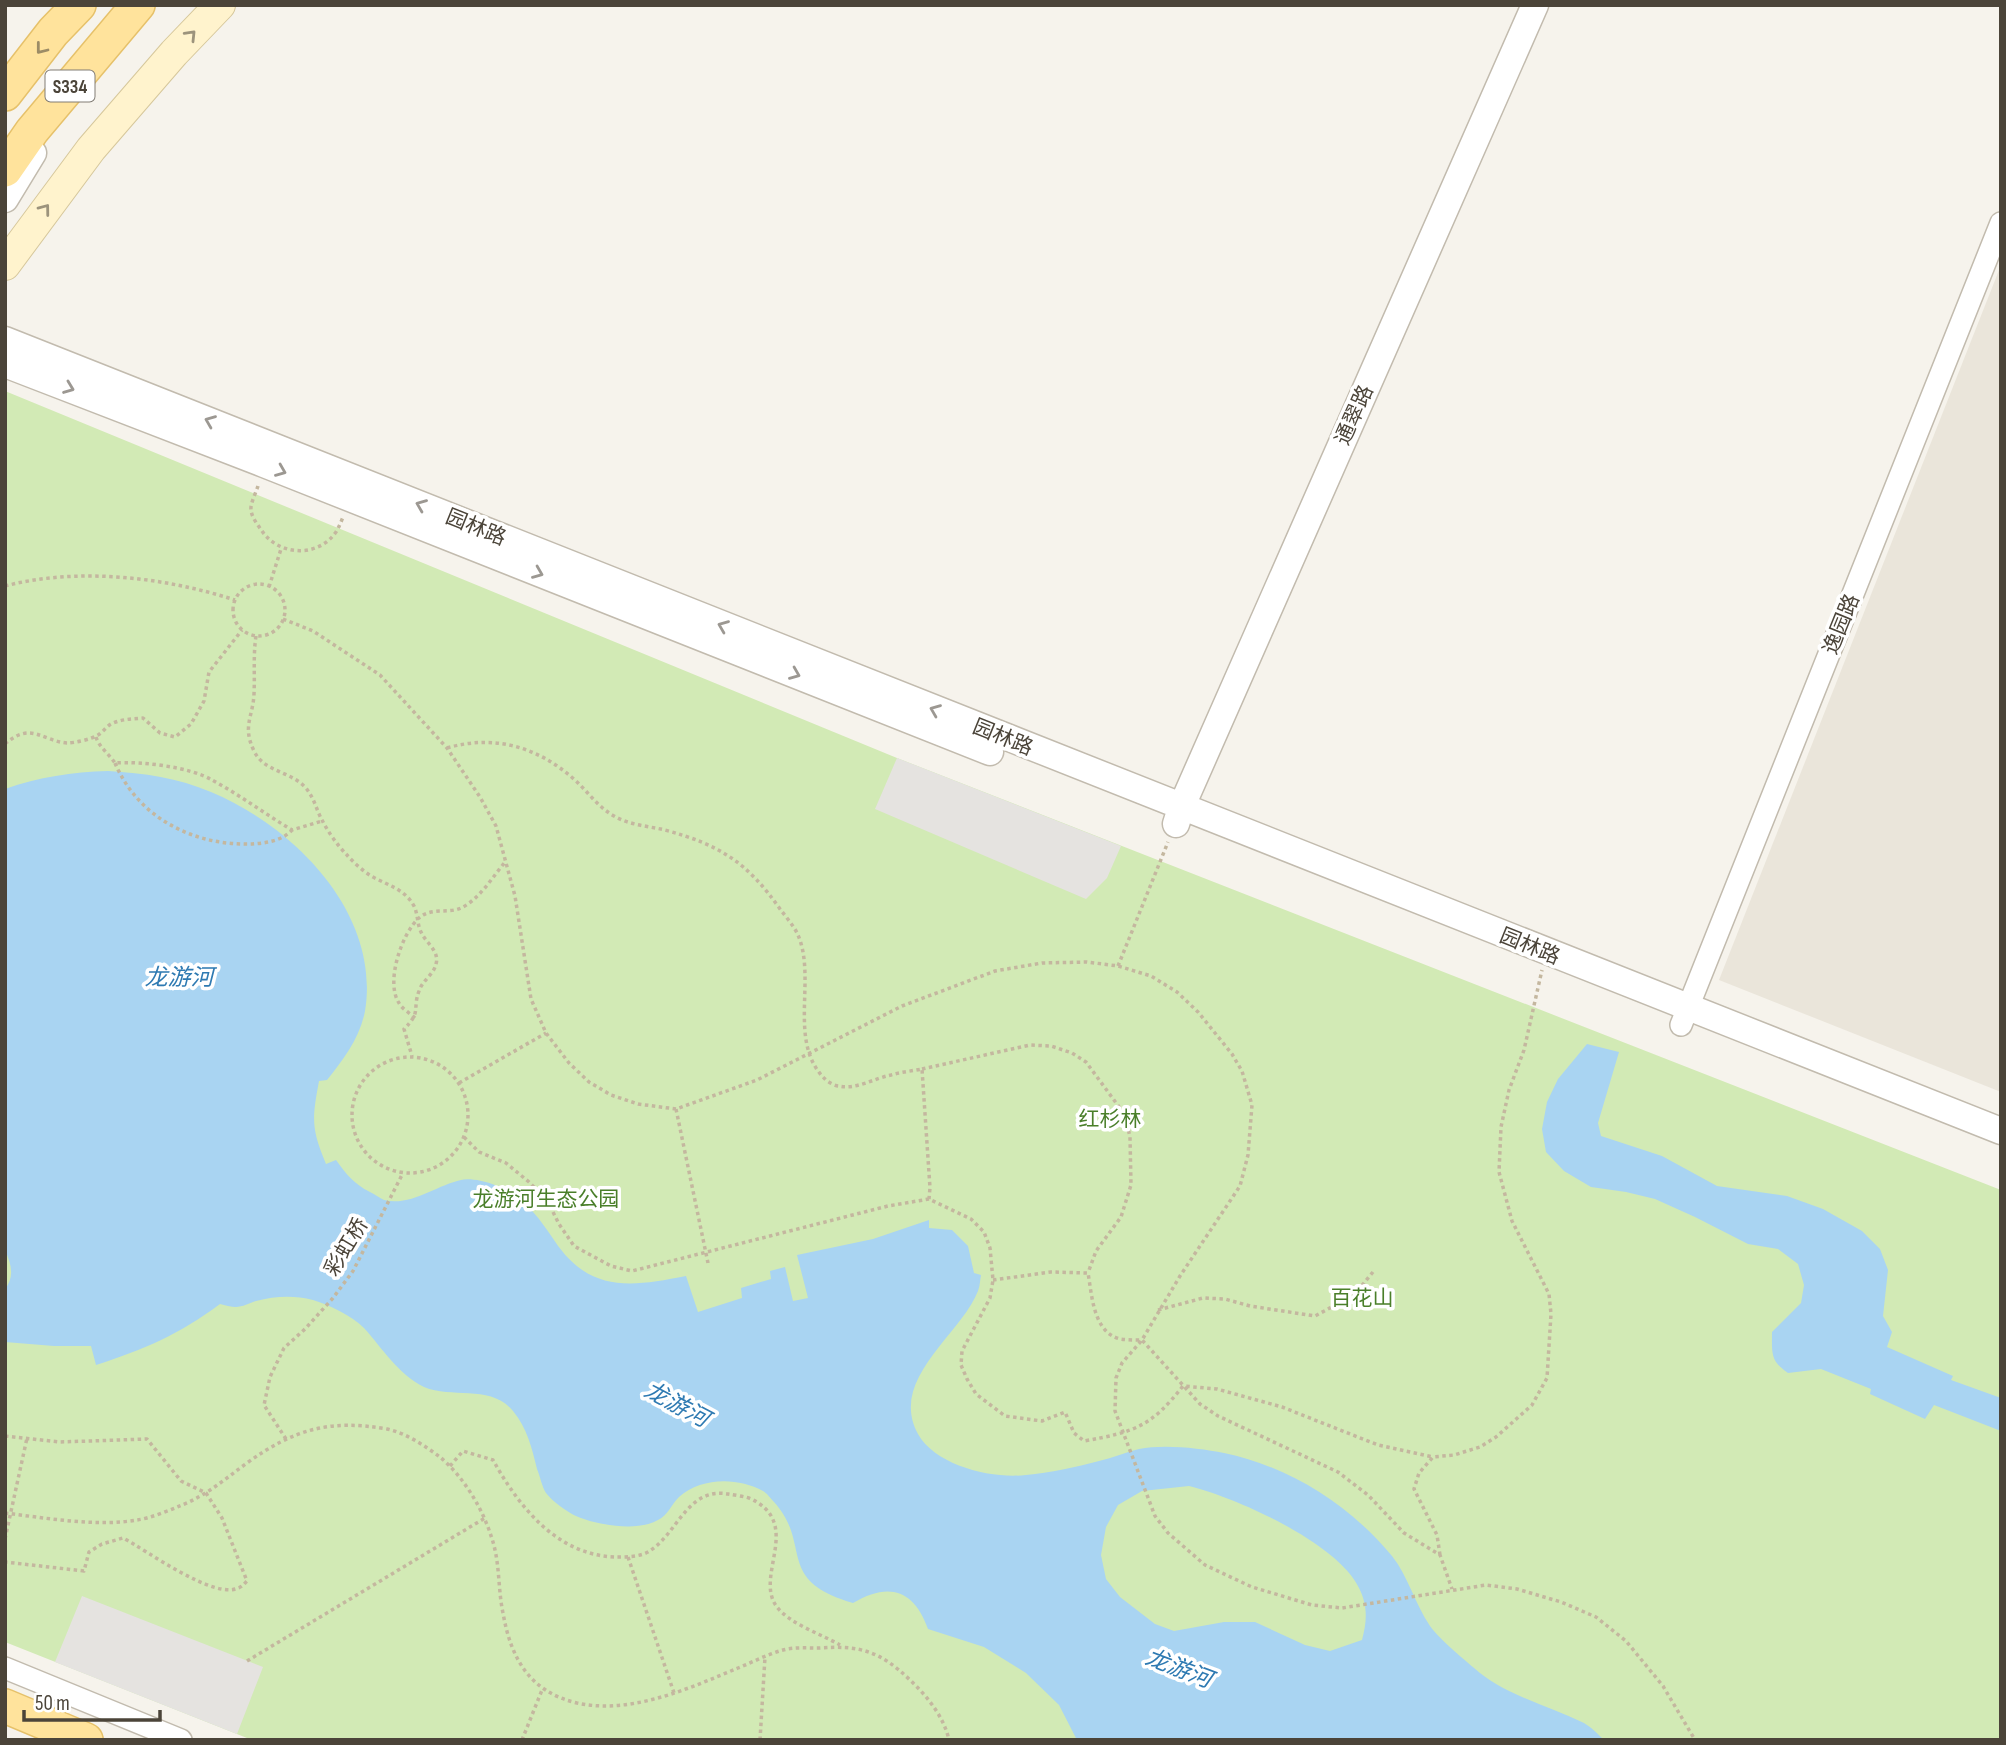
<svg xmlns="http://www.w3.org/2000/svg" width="2006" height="1745" font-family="'Sofia Sans Condensed','Noto Sans SC',sans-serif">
<rect width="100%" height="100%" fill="#f6f3ec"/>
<!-- residential -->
<path fill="#eae5da" d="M2001,265v827l-282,-112z"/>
<!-- green -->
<path fill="#d2eab5" d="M5,391l892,367 1104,432v550h-1749l-247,-98z"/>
<!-- parking -->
<path fill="#e5e3e0" d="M897,758l224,88 -14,32 -21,21 -211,-90z
M82,1596l181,71 -26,67 -182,-72z"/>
<!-- water -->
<path fill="#a9d4f2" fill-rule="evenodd" d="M108,771c36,2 70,7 103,21 84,35 170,122 154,219 -5,27 -22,49 -38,69l-8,1c-7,38 -8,47 7,83l10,-4c10,14 18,24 34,32 4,2 10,6 14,8 26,7 53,-15 77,-20 8,-2 23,1 31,4 30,10 45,31 62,56 35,53 76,47 132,36l12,36 44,-14 -1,-10 30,-9 -1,-8 15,-4 8,34 15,-3 -11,-43 76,-16 56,-19v8l23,2 16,16 6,27 7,2c-1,5 -1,11 -3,16 -17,44 -90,88 -60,143 18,32 74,45 108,41 24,-2 50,-8 73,-14 14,-3 27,-9 40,-12 24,-5 61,-1 85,4 64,13 126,52 168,103 16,20 23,48 38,70 9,13 37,36 50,47 31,24 69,33 104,50 7,4 14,11 20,17h-527l-18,-35 -33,-32 -42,-26 -56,-18c-14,-40 -40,-47 -75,-26 -79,-23 -40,-58 -79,-101 -3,-3 -7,-9 -11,-11 -25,-14 -62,-14 -84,6 -8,8 -11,18 -21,23 -20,12 -62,5 -82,-4 -9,-4 -24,-15 -30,-23 -4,-6 -6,-17 -9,-24 -5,-21 -10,-41 -24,-58 -22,-27 -60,-12 -89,-24 -25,-12 -42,-39 -60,-59 -12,-12 -34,-23 -51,-28 -19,-5 -38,-4 -57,1 -6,2 -14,6 -20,6 -5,0 -11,-2 -16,-3 -40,30 -77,46 -124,61l-5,-19h-37l-49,-4v-53c10,-12 6,-26 0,-39v-461c34,-12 67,-17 103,-18zM1189,1486c46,11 149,57 170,102 9,18 8,33 3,52l-32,11 -25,-6 -50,-23h-31l-50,9 -19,-7 -35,-27 -14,-18 -5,-24 5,-28 12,-22 24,-14z
M1587,1044l32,8 -21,71 3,13 61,20 55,30 70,10 36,13 39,22 18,18 8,21 -5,46 9,16 -5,15 66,29 -2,4 50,18v33l-67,-26 -9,14 -55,-25 1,-5 -50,-20 -33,4c-18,-12 -16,-20 -16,-41l29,-29 3,-18 -6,-21 -20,-15 -30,-5 -53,-27 -40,-18 -29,-7 -35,-5 -27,-16 -18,-19 -4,-23 5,-27 11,-23z"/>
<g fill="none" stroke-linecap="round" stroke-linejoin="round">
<defs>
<path id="minor" d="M1681,1025l320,-802
M5,1668l176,72"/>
<path id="tertiary" d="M5,199l28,-46
M5,340l1996,791
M5,364l259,100 726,288
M1176,824l5,-16 354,-803"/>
<path id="secondary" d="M5,265l86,-116 83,-96 46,-48"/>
<path id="primary" d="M5,94l48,-62 26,-27
M5,170l27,-39 106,-126
M5,1706l81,34"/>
</defs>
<!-- minor casing -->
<use href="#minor" stroke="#c2bbae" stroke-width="24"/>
<!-- tertiary casing -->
<use href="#tertiary" stroke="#c2bbae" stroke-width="29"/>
<!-- secondary casing -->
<use href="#secondary" stroke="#d6c79b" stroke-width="32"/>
<!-- primary casing -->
<use href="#primary" stroke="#e6c16a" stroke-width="36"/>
<!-- path -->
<path stroke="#c4b79f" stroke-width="3.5" stroke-dasharray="3.5 3.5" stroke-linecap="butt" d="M258,486c-2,6 -6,14 -7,21 -1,8 6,17 11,24 17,25 56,27 74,1 3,-5 5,-10 7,-15
M233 610a26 26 0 1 1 52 0a26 26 0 1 1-52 0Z
M5,586c73,-19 159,-9 230,14
M269,587l12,-38
M283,619l30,12 67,44 67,73 33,49 16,29 19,70 16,103 15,34 23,30 20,19 22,13 27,9 38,5 81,-29 145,-74 93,-35 47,-8 45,-1 31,4 33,10 26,16 21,20 34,42 10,17 10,34 -4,50 -8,31 -60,90 -38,64 -20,23 -6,15 -1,33 40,105 13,17 37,32 47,22 60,18 30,3 144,-23 31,4 44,13 35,15 30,24 37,45 32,54
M256,636c-3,20 -1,38 -2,58 -1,23 -12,32 0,57 10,21 36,20 51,36 9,10 11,22 17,33 6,12 16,26 25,35 6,7 16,16 24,21 16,9 34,13 43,30 4,8 3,18 7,26 4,10 19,19 15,32 -2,10 -14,17 -17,27 -7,19 3,20 -15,38l8,27
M96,737c3,10 13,17 19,26 26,-2 75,4 97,17 28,15 53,34 80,50l30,-9
M5,744c26,-23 37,-3 62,-1 8,0 25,-4 31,-8 5,-3 8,-8 13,-11 10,-5 21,-5 32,-6l17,15 15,4 16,-13 13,-23 5,-29 33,-42
M447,748c48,-14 91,-1 128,32 13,12 23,27 39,36 15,9 34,10 51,14 55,15 82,32 115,79 6,8 14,17 18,26 19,44 -11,107 27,144 3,3 10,7 14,7 17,4 36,-8 52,-11 10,-3 21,-4 31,-6l8,119 -1,11
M115,763c23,55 79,83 137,81 14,-1 30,-3 40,-14
M1118,966l50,-124
M415,1018c-5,-5 -13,-9 -16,-15 -14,-21 3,-70 20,-85 12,-11 29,-4 42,-10 19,-9 32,-32 45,-47
M352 1115a58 58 0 1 1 116 0a58 58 0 1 1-116 0Z
M922,1069l108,-24 21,1 21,7 14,9 39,53 5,22 1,48 -10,32 -25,34 -8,22
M459,1083l87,-50
M676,1109l32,154
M464,1137l15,15 27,11 23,19 19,20 11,22 15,22 37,20 21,5 256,-65 41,-7 42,20 13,13 6,16 3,32 -3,18 -28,53 -1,14 6,14 9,15 29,22 37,5 23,-9 9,21 10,8c50,-9 67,-14 99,-55l34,3 65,18 96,38 55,12
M993,1280l58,-8 37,1c4,22 5,59 32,66 7,1 15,1 22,1l58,64 18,12 120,56 30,23 36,38 36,22 12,34
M1158,1310l45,-12 22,1 25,7 65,10 39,-21 19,-23
M5,1436l55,6 87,-3 34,42 25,12 16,25 25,63c-3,3 -5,6 -9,7 -24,12 -92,-38 -115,-50l-21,6 -13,8 -5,19 -79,-9
M286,1439l-22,-34 6,-28 14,-29 21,-19 28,-31 20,-27 50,-98
M450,1466l13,-15 30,9c26,47 64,95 122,97 12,0 27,0 36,-7 27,-18 37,-63 77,-56 6,1 14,2 21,4 56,25 4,78 28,109 13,17 44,27 63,38
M5,1513c41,5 91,14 132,7 14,-2 31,-9 45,-15 25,-10 43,-26 65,-42 47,-34 83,-44 140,-34 19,4 38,17 53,28 25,21 44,54 53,85 7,24 5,48 10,71 8,46 27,79 74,90 54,12 113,-15 161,-35 15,-6 30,-14 45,-18 11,-3 24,-2 36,-2 41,-3 61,3 91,32 17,16 34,37 39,60
M5,1539l22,-101
M1440,1555l-3,-20 -23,-46 5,-16 14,-16 21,-2 26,-8 16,-10 36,-32 15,-27 4,-64 -2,-20 -37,-73 -13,-49 2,-45 8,-37 15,-40 18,-80
M628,1557l46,136
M247,1661l238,-143
M522,1740l20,-50
M760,1740l5,-83"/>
<!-- minor -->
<use href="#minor" stroke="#fff" stroke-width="21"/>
<!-- tertiary -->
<use href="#tertiary" stroke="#fff" stroke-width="26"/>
<!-- secondary -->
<use href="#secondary" stroke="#fff3cd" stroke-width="30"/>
<!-- primary -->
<use href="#primary" stroke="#ffe39c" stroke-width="33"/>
</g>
<!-- one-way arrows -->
<defs><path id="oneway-chevron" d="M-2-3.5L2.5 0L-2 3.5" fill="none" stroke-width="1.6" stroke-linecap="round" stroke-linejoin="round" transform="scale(1.75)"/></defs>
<g stroke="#9c937c">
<use href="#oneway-chevron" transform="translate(191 35) rotate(-46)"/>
<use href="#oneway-chevron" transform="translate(45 209) rotate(-53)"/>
</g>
<use stroke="#9c8c66" href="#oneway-chevron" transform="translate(41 49) rotate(128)"/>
<g stroke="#9c9892">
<use href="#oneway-chevron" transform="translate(69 388) rotate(21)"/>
<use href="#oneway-chevron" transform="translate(210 421) rotate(-158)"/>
<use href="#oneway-chevron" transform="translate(281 471) rotate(22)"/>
<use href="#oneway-chevron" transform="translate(421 505) rotate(-158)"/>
<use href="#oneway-chevron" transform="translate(538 573) rotate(22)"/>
<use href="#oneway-chevron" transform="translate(723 626) rotate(-158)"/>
<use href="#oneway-chevron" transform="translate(795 674) rotate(22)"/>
<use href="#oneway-chevron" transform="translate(935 710) rotate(-158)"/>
</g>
<g text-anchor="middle" stroke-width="7" stroke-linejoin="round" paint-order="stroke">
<!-- shield labels -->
<rect fill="#fff" stroke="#817c74" stroke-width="2" x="45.5" y="70.5" width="49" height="31" rx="5"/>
<g font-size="19" font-weight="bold" fill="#4b4439">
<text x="70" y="93">S334</text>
</g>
<!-- street labels -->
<g font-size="21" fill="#4b4439" stroke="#fff">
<text transform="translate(1354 415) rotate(-66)" y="7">通翠路</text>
<text transform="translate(476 527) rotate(22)" y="7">园林路</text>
<text transform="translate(1841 624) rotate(-68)" y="7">逸园路</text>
<text transform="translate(1003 737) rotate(22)" y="7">园林路</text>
<text transform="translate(1530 946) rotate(22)" y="7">园林路</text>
<text transform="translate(346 1247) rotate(-59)" y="7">彩虹桥</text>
</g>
<!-- park labels -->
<g font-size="21" fill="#4a7f2a" stroke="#fff">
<text x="1110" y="1126">红杉林</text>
<text x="546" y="1206">龙游河生态公园</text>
<text x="1362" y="1305">百花山</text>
</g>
<!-- water labels -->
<g font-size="23" font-style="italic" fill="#2e7ab2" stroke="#fff">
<text x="179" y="985">龙游河</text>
<text transform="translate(677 1404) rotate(28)" y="8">龙游河</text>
<text transform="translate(1179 1668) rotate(21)" y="8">龙游河</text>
</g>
</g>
<!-- border -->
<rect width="2006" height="1745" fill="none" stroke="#4b4439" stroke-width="14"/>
<!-- scale -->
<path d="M24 1710v10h136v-10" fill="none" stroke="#4b4439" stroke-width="3.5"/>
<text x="35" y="1710" font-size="21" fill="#4b4439" stroke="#ffffff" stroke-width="5" paint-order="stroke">50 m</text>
</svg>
